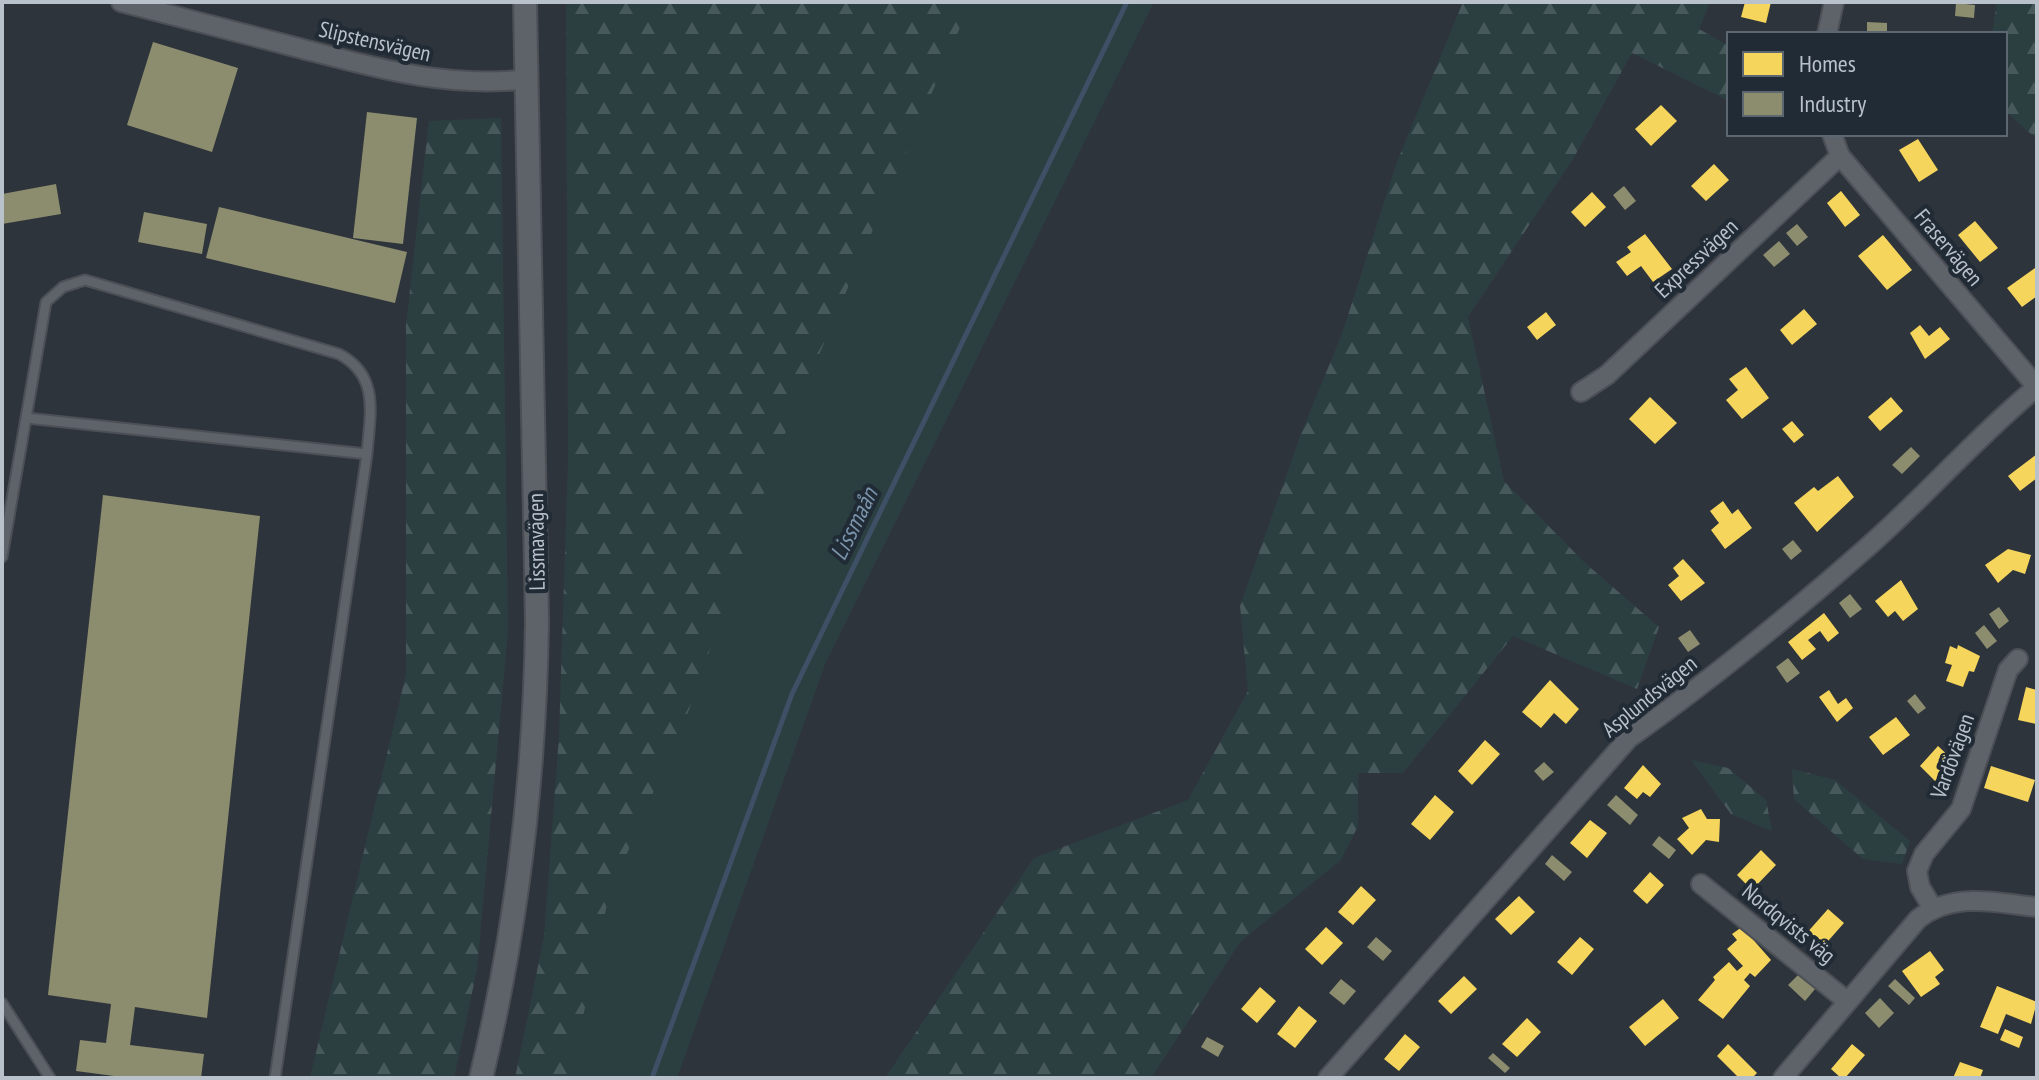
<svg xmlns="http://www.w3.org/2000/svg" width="2039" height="1080" font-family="'PT Sans Narrow',sans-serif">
<defs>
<pattern id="forest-firs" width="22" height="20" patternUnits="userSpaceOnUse" patternTransform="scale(2)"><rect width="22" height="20" fill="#2b3f41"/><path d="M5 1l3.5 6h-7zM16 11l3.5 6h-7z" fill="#48595b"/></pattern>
</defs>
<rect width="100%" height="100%" fill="#2e343b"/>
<!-- green -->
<path fill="#2b3f41" d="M971,2h183l-328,660 -149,416h-107l39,-183 80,-185 93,-269z"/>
<!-- forest -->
<path fill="url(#forest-firs)" d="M566,2h405l-189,439 -93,269 -80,185 -39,183h-55l29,-141 15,-201 9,-274z
M1463,2h247l-11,27 30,17v55l-97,-48 -59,106 -105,158 36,164 81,82 74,64 -22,62 -124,-53 -110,137h-45v53l-17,34 -100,81 -90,137h-266l149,-220 154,-58 60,-109 -8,-85 61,-172 41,-100 55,-172z
M1997,2h40v137l-32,-28v-77h-13z
M501,118l7,513 -31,338 -23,109h-144l96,-404v-349l23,-204z
M1691,760l37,8 38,32 6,31 -41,-17z
M1792,769l43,11 75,61 -8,23 -39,-5 -69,-60z"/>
<!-- homes -->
<path fill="#f6d55c" d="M1745,2h26l-5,21 -25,-6z
M1661,105l16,16 -26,25 -16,-17z
M1918,139l20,31 -19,12 -20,-32z
M1714,164l15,16 -23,21 -15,-15z
M1841,191l19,24 -15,12 -18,-24z
M1592,192l14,15 -21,20 -14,-15z
M1975,221l23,27 -18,14 -22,-27z
M1645,234l27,35 -19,13 -12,-16 -14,10 -11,-14 15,-10 -4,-5z
M1883,235l29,35 -25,20 -29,-34z
M2035,268l2,28 -15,11 -15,-19z
M1804,309l13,15 -25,21 -12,-15z
M1546,312l10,13 -19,15 -10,-13z
M1920,325l9,11 11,-9 10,12 -25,20 -15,-26z
M1746,367l23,31 -27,21 -16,-19 12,-10 -9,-11z
M1650,397l27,26 -22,21 -26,-25z
M1891,397l12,14 -23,20 -12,-14z
M1792,421l12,14 -10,8 -12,-14z
M2037,454v24l-17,13 -12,-15z
M1838,476l16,21 -37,35 -23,-29 20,-16 4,4z
M1723,501l9,13 6,-5 14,19 -27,21 -14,-19 8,-7 -9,-12z
M2008,549l23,6 -6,19 -12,-4 -15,13 -13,-18z
M1683,559l22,24 -24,18 -13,-16 11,-9 -6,-8z
M1901,580l17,29 -15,12 -8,-10 -7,6 -13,-16z
M1824,613l15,20 -11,9 -8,-11 -12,9 8,9 -14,11 -14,-18z
M1958,645l22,11 -6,16 -5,-1 -6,16 -17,-6 6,-16 -7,-2 5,-17 7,3z
M1550,680l29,29 -13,15 -12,-11 -13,15 -19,-16z
M2026,687l11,3 -1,34 -18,-4z
M1829,690l9,14 8,-6 7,10 -16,14 -18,-25z
M1896,717l14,18 -27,20 -14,-18z
M1485,740l15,14 -28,31 -14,-14z
M1938,746l18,17 -19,20 -17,-17z
M1643,765l18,19 -11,13 -7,-5 -6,7 -13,-11z
M1991,766l44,14 -7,22 -44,-14z
M1435,795l19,17 -24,28 -19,-16z
M1701,809l6,10h13l-1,23 -13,-2 -14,15 -15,-16 12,-11 -7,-10z
M1590,820l17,13 -20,25 -17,-15z
M1761,850l15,15 -24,25 -15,-15z
M1650,872l14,13 -17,19 -14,-13z
M1361,886l15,14 -23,25 -15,-13z
M1519,896l16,16 -24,23 -16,-16z
M1828,909l16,14 -23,26 -16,-14z
M1326,927l17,16 -21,22 -17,-16z
M1742,927l29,33 -16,17 -5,-4 -6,7 6,6 -27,33 -25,-19 17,-20 -2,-3 16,-15 8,9 6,-5 -16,-17 10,-9 -5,-6z
M1580,937l14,12 -22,26 -15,-13z
M1930,951l14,19 -9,7 5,7 -19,13 -19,-26z
M1464,976l13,13 -26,25 -13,-13z
M1997,986l40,16 -6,22 -25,-10 -8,20 -18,-7z
M1260,987l16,14 -19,22 -16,-14z
M1663,999l16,19 -34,28 -16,-19z
M1299,1006l18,15 -22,27 -18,-14z
M1527,1018l14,14 -24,25 -15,-13z
M2005,1029l18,8 -4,11 -19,-8z
M1405,1034l15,13 -21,24 -15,-12z
M1728,1044l29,29 -5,5h-13l-22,-22z
M1852,1044l13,11 -20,23h-4l-10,-9z
M1960,1062l23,8 -3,8h-27z"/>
<!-- industry -->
<path fill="#8c8c6e" d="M1956,3l19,2 -1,13 -19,-2z
M1867,22l20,1v11h-20z
M153,42l85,26 -26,84 -85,-27z
M367,112l50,6 -14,126 -50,-6z
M56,184l5,30 -59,10v-30z
M1624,186l12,15 -11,9 -12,-15z
M219,207l188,45 -12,51 -189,-45z
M144,212l63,12 -5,30 -64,-12z
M1797,224l11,13 -11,9 -11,-13z
M1779,241l11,13 -16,13 -11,-12z
M1911,447l9,9 -18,18 -10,-9z
M103,495l157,21 -53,502 -72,-11 -5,38 74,9 -3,24h-72l-53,-7 4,-31 26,3 5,-39 -63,-9z
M1793,540l9,11 -11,9 -9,-11z
M1850,594l12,15 -12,9 -11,-15z
M1999,607l10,14 -10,8 -10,-15z
M1984,625l13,16 -10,8 -12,-16z
M1690,630l10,14 -12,8 -10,-14z
M1788,658l12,15 -13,10 -11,-16z
M1915,694l11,14 -8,6 -11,-13z
M1544,762l10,10 -11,9 -9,-10z
M1616,795l22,20 -8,10 -23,-20z
M1659,836l17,14 -7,9 -17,-14z
M1552,855l20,17 -8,9 -19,-17z
M1376,937l16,14 -9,10 -16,-14z
M1800,973l16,15 -11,13 -17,-16z
M1341,979l15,12 -12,14 -15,-12z
M1895,979l20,19 -6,7 -21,-19z
M1880,998l14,15 -15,15 -14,-15z
M1207,1037l17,9 -6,11 -17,-10z
M1493,1053l17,15 -5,5 -17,-15z"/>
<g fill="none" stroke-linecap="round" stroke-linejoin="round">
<!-- stream -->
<path stroke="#3d5065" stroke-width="5" d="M652,1078l140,-384 335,-692"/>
<defs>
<path id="service" d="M26,418l341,36 -92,624
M2,557l44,-255 17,-15 22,-7 254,74c41,22 31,59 28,100
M2,1003l48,75"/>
<path id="minor" d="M121,2c59,15 118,31 178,46 77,20 149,41 229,31
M1827,34l7,-32
M1832,134l8,22 197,231
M1581,392l26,-17 233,-219
M1701,884l146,117
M1932,907l-12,-20 -3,-16 7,-17 37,-45 47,-139 10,-11
M1328,1078l301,-340c82,-58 160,-122 234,-187 60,-52 112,-113 174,-164
M1783,1078l135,-159c35,-28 77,-16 119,-12"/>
<path id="tertiary" d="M481,1078c36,-150 54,-302 56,-457l-12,-619"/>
</defs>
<!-- service casing -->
<use href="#service" stroke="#4c5056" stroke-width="13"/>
<!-- minor casing -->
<use href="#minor" stroke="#4c5056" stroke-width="22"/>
<!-- tertiary casing -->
<use href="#tertiary" stroke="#4c5056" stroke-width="26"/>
<!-- service -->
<use href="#service" stroke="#5e6269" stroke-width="9"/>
<!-- minor -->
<use href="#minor" stroke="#5e6269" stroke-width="18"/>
<!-- tertiary -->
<use href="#tertiary" stroke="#5e6269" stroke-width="22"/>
</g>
<g text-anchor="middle" stroke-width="8" stroke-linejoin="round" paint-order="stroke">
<!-- street labels -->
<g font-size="22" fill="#b9c1cb" stroke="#202b36">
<text transform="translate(375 41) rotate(13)" y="8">Slipstensvägen</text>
<text transform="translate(1949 247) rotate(50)" y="8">Fraservägen</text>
<text transform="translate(1696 258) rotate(-43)" y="8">Expressvägen</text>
<text transform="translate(536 542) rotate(-91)" y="8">Lissmavägen</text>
<text transform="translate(1649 696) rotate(-39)" y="8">Asplundsvägen</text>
<text transform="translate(1952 756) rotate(-70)" y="8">Vardövägen</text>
<text transform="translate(1789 923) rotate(39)" y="8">Nordqvists väg</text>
</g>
<!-- water labels -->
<g font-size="24" font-style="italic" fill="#7a94ac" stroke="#202b36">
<text transform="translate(854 524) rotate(-64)" y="8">Lissmaån</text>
</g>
</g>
<!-- border -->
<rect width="2039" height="1080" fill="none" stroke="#b9c1cb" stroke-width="8"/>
<!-- legend -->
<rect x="1727" y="32" width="280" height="104" fill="#202b36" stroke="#5d6772" stroke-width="2"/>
<rect x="1743" y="52" width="40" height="24" fill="#f6d55c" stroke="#5d6772" stroke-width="2"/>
<text x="1799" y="72" font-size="24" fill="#b9c1cb">Homes</text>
<rect x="1743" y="92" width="40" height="24" fill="#8c8c6e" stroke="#5d6772" stroke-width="2"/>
<text x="1799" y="112" font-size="24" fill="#b9c1cb">Industry</text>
</svg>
